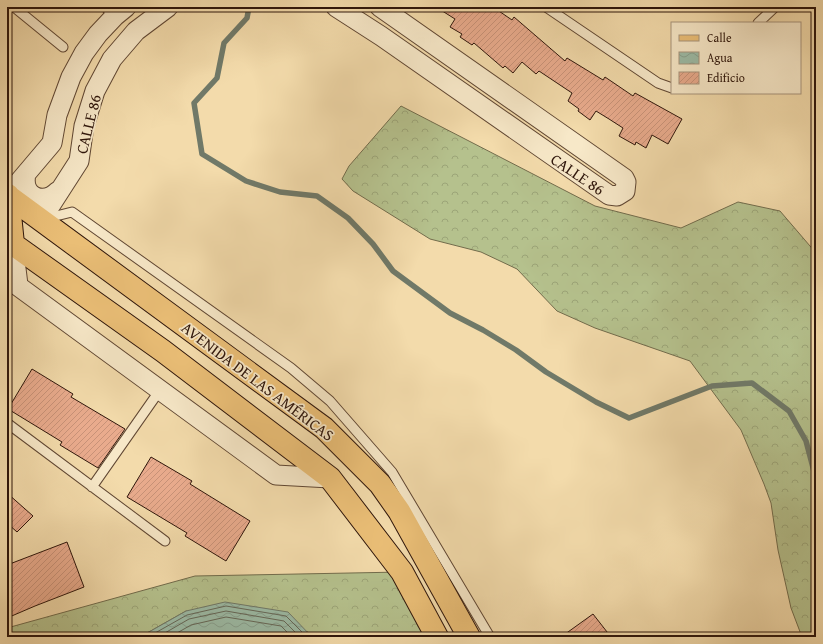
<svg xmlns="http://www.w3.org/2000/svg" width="823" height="644" font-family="'Gentium Book Plus',serif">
<defs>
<pattern id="forest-crowns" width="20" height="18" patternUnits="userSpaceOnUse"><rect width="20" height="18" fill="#b5c18d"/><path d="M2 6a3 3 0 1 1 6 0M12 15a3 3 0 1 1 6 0" fill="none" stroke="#9ca578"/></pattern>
<pattern id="water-waves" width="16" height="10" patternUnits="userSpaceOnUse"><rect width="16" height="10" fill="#9cbba6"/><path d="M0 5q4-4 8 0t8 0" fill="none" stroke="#87a08e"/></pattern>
<pattern id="building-hatch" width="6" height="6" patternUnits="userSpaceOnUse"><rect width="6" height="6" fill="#e9ab8d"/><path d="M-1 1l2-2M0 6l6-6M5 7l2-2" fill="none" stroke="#c89278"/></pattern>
</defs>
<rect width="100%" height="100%" fill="#f3dbab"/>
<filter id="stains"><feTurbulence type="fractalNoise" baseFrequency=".005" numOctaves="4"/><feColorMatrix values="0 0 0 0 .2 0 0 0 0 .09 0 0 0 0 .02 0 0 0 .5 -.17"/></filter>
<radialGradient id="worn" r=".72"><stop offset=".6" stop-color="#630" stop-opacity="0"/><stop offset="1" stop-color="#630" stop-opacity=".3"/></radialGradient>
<!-- forest -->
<path fill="url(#forest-crowns)" stroke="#726c4c" d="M401,106l194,100 86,22 57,-26 42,9 36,42v384h-14l-11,-29 -13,-58 -7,-47 -7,-19 -23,-54 -51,-69 -95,-33 -38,-17 -40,-42 -36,-17 -51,-13 -77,-48 -11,-12 7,-13z
M402,572l35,65h-125l-4,-5 -122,-21 -46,26h-133v-9l188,-52z"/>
<!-- water -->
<path fill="url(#water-waves)" stroke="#707968" d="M225,602l63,10 24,25h-172l46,-26z"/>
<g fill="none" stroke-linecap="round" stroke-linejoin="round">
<!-- shore -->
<path stroke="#666858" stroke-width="1" d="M148,637l39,-22 39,-9 60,10 21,21
M158,637l31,-18 37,-8 58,10 16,16
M170,637l21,-12 35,-8 55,9 11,11"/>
<!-- stream -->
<path stroke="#707968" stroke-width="5.5" d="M249,7l-2,11 -23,25 -7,35 -23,25 8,51 44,27 34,11 37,4 31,22 25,26 20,27 57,42 33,17 33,20 30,22 50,30 33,16 83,-32 40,-3 37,28 17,30 10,38"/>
</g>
<!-- building -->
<path fill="url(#building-hatch)" stroke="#2f160b" d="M436,7h57l19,13 2,-3 51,44 2,-3 36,22 2,-3 28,19 2,-3 47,26 -14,25 -16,-9 -6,13 -10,-6 -1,3 -16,-9 4,-8 -14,-9 -13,-8 -6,9 -12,-9 1,-2 -11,-8 4,-8 -33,-22 -3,3 -14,-12 -9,11 -8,-7 -2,2 -29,-25 -2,2 -12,-8 2,-3 -12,-7 5,-8z
M32,369l41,25 -2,3 54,32 -27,39 -38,-23 2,-3 -54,-33z
M151,457l41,24 -2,3 60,37 -24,40 -41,-25 2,-3 -60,-36z
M7,493l26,23 -16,16 -10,-9z
M67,542l17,45 -49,19 -28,12v-53z
M593,614l18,23h-50z"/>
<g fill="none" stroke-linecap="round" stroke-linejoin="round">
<defs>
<path id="lane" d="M14,7l49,40
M105,7l10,9
M546,7l112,76 14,5
M395,17l7,-10
M758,23l17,-16
M44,219l28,-7 219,156 39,33 62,71 98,165
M7,423l158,118
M92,487l68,-97"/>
<path id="street" d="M336,7l45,29 228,159 8,1 8,-5 1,-9 -2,-4 -244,-171
M26,174c-5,22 17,32 32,17
M8,195l44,-52 5,-28 14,-38 13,-24 14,-19 17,-18 11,-9
M41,220l38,-59 5,-35 11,-35 17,-32 24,-28 32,-24
M13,244l5,41
M7,278l269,197 54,3"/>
<path id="primary" d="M7,195l317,233 56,56 19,27 70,126
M8,195l5,49
M7,240l156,111 167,127 72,94 35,65"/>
</defs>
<!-- lane casing -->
<use href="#lane" stroke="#604733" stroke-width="11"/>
<!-- street casing -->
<use href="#street" stroke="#604733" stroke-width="21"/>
<!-- primary casing -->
<use href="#primary" stroke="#2f160b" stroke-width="24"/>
<!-- lane -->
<use href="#lane" stroke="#f7e8c8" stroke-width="9"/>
<!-- street -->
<use href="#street" stroke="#f7e8c8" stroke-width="19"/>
<!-- primary -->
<use href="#primary" stroke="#eabe76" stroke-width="22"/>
</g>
<g text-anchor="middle" stroke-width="3.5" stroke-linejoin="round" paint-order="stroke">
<!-- street labels -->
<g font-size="16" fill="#2f160b" stroke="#f7e8c8">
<text transform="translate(88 124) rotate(-76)" y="6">CALLE 86</text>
<text transform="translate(578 174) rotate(34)" y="6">CALLE 86</text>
<text transform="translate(258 381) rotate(37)" y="6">AVENIDA DE LAS AMÉRICAS</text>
</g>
</g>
<!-- margin -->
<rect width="823" height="644" fill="none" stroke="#f3dbab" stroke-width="24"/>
<rect x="8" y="8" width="807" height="628" fill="none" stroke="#2f160b" stroke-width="2"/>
<rect x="12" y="12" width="799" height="620" fill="none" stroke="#2f160b"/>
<!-- legend -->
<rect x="671" y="22" width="130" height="72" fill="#f7e8c8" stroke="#a7947c"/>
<rect x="679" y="35" width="20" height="6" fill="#eabe76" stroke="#a7947c"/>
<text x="707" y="42" font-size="12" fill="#2f160b">Calle</text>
<rect x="679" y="52" width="20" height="12" fill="url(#water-waves)" stroke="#a7947c"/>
<text x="707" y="62" font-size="12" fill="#2f160b">Agua</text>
<rect x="679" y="72" width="20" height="12" fill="url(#building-hatch)" stroke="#a7947c"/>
<text x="707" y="82" font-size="12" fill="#2f160b">Edificio</text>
<rect width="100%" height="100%" filter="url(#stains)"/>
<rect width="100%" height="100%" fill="url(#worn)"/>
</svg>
